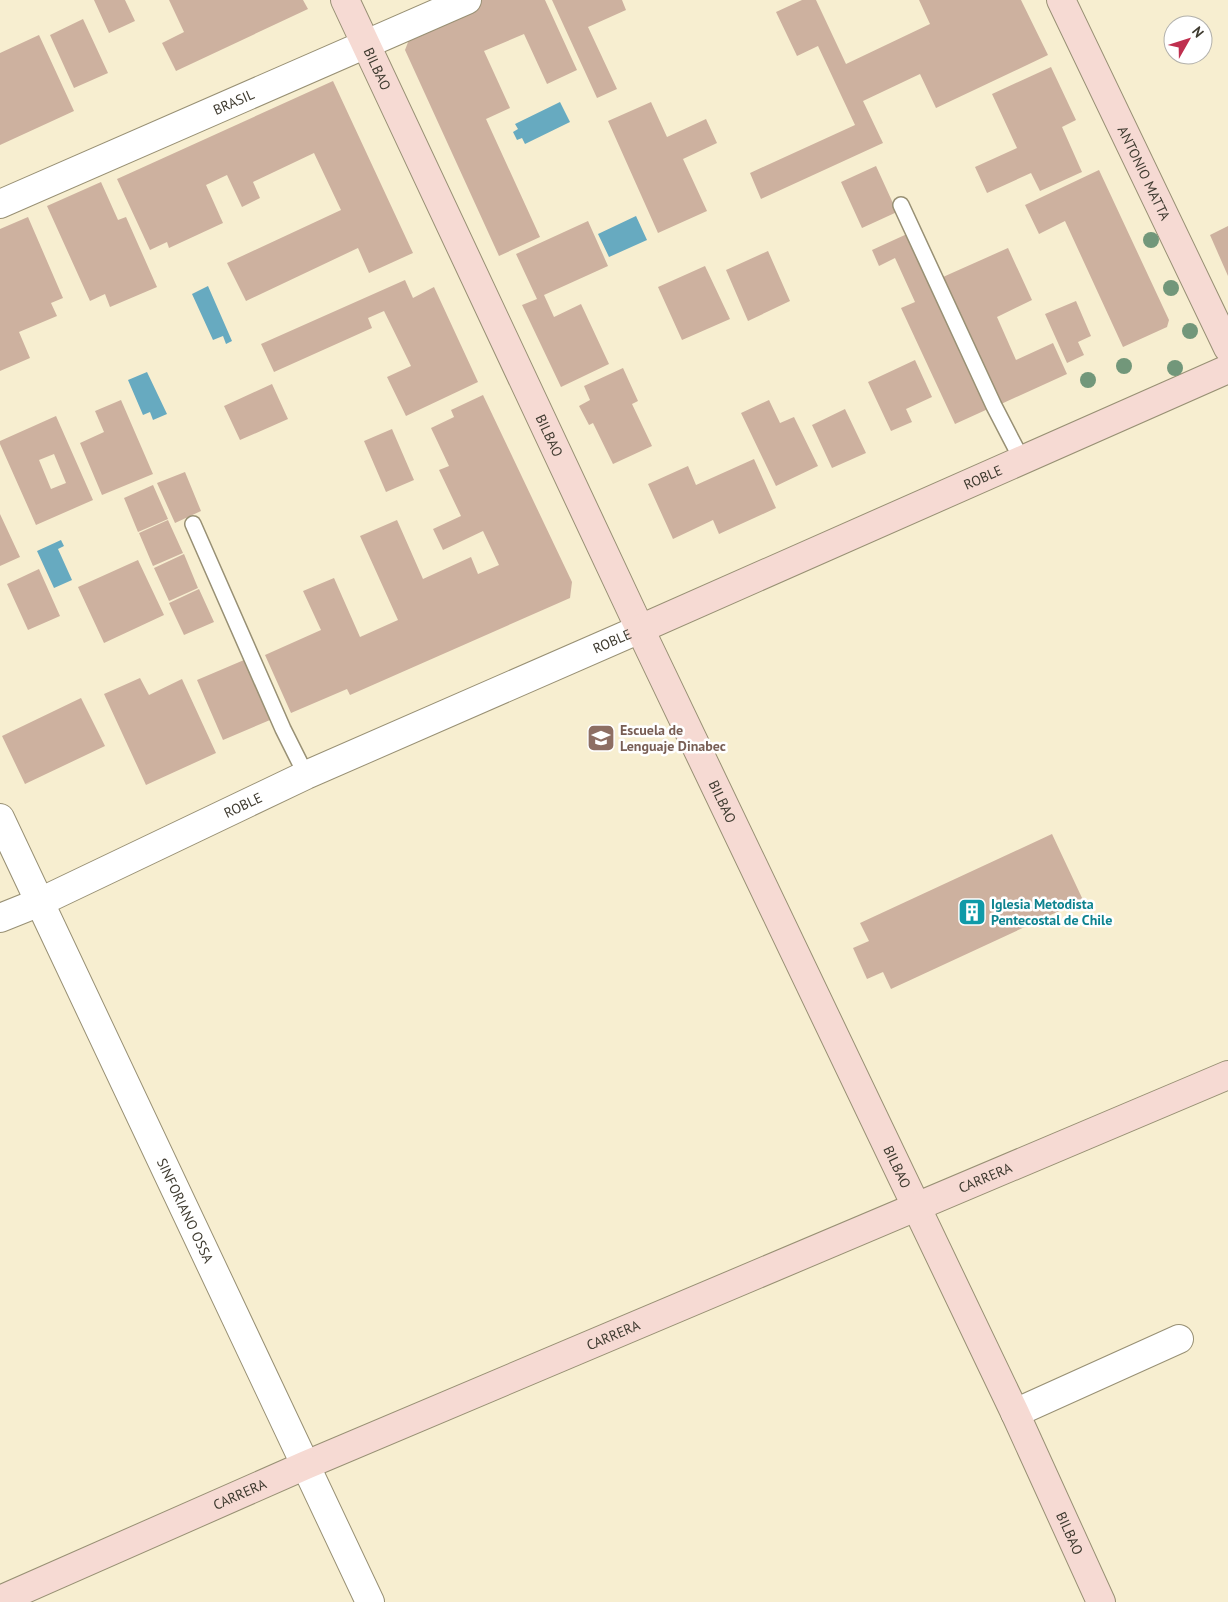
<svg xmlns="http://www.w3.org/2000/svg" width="1228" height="1602" font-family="'PT Sans',sans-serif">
<rect width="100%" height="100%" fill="#f7eed0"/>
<!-- water -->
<path fill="#67aac0" d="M560,102l10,20 -45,22 -3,-6 -5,2 -4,-8 5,-3 -3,-5z
M636,216l11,24 -38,17 -11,-23z
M208,286l24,55 -6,3 -3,-8 -10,4 -21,-46z
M147,372l20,42 -14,6 -3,-8 -7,3 -15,-35z
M61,540l3,6 -6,3 14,31 -18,8 -17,-37z"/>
<!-- building -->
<path fill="#cdb19f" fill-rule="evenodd" d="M94,0h31l10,21 -26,12z
M169,0h134l5,9 -132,62 -14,-28 22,-11z
M481,0h64l32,70 -30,14 -23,-50 -40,17 26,57 -24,11 54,118 -41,19 -94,-206 7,-18z
M552,0h70l4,10 -38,17 29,62 -20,9z
M802,0h14l30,64 84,-40 -11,-24h102l27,55 -112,53 -16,-34 -57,27 20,42 -122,56 -11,-26 105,-48 -37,-79 -21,10 -21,-44z
M83,19l25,54 -34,15 -24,-53z
M39,35l35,76 -74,34v-92z
M1051,67l25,53 -14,7 20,45 -42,19 -9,-18 -44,20 -12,-26 42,-19 -25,-54z
M333,81l80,172 -44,20 -11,-25 -112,53 -19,-38 114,-53 -27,-57 -61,29 7,16 -18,9 -15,-32 -21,10 17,38 -54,25 -2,-6 -17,8 -33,-71z
M651,102l16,35 39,-18 11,24 -34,16 24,52 -49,22 -50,-112z
M876,166l21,46 -35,16 -21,-46z
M1099,170l70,150 -2,7 -44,20 -58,-126 -26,13 -14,-29z
M101,182l17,38 8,-3 31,70 -47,20 -5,-13 -15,7 -43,-95z
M28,217l35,81 -12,5 6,13 -38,16 11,26 -30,13v-142z
M588,221l20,45 -64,29 10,22 27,-13 28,60 -48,23 -39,-82 15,-6 -21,-45z
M1228,226v50l-18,-41z
M907,234l81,175 -33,15 -54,-116 14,-6 -20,-44 -16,8 -7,-16z
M1008,248l24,52 -35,17 19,43 37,-17 14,31 -66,30 -58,-127z
M768,251l22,50 -42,20 -22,-51z
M705,266l25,53 -48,21 -24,-53z
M405,280l8,18 21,-11 44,95 -72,34 -19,-39 24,-11 -27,-55 -16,7 4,10 -98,44 -13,-28z
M1076,301l15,35 -13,6 6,13 -17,8 -22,-49z
M915,360l17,37 -26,12 6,13 -21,9 -23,-49z
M623,368l15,33 -6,3 20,42 -39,18 -20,-41 -4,2 -10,-19 11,-6 -6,-14z
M272,384l16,35 -48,21 -16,-34z
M483,395l89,187 -2,16 -220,97 -3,-6 -56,24 -26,-58 56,-25 -18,-39 31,-13 26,59 38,-17 -38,-84 37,-16 26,59 48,-22 7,17 21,-9 -16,-34 -40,19 -10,-21 28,-13 -22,-46 10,-4 -18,-38 23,-11 -3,-7z
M121,400l32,74 -51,21 -22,-52 24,-11 -9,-21z
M769,400l11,23 14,-6 24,49 -42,20 -35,-73z
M845,409l21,44 -34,15 -20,-43z
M56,416l37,84 -57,25 -36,-81v-3zM54,454l12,29 -15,6 -12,-29z
M392,429l22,51 -28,12 -22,-51z
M754,459l22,49 -57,26 -6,-14 -40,19 -25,-55 40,-18 8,19z
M185,472l16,39 -26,12 -18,-40z
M153,485l15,34 -30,13 -14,-34z
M0,514l20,43 -20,9z
M168,520l15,33 -30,13 -14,-33z
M184,554l14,34 -29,13 -15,-33z
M138,560l26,55 -60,28 -26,-56z
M39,569l21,47 -32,14 -21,-46z
M199,589l15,33 -30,13 -15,-32z
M244,660l26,60 -47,20 -26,-60z
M140,678l9,17 33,-16 34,74 -70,32 -42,-91z
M81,698l24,48 -80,38 -23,-48z
M1052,834l31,66 -192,89 -8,-17 -16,7 -14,-31 16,-7 -9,-18z"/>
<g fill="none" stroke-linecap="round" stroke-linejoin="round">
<defs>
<path id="lane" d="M901,205l93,201 28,54
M193,524l90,205 23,46"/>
<g id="street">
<path id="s1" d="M0,204l467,-204"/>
<path id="s2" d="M0,818l370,784"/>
<path id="s3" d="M0,918l40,-16 266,-127 334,-146"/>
<path d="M1015,1413l164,-74"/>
</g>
<g id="secondary">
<path id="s4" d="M345,0l295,629 375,784 86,189"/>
<path id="s5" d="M1061,0l167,348"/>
<path id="s6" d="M640,629l588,-260"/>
<path id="s7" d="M0,1600l306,-135 922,-390"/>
</g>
</defs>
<!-- lane casing -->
<use href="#lane" stroke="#989074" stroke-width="18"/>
<!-- street casing -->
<use href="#street" stroke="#989074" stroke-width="30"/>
<!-- secondary casing -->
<use href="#secondary" stroke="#989074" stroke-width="30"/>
<!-- lane -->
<use href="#lane" stroke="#fff" stroke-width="15"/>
<!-- street -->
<use href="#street" stroke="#fff" stroke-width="28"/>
<!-- secondary -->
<use href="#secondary" stroke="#f6dad3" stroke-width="28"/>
</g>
<!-- trees -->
<g fill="#72977a">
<circle cx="1151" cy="240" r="8"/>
<circle cx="1171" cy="288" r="8"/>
<circle cx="1190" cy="331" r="8"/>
<circle cx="1124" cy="366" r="8"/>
<circle cx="1175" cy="368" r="8"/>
<circle cx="1088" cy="380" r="8"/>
</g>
<!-- icons -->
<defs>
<symbol id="school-square" viewBox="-11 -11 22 22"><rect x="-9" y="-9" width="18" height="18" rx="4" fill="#8d6e63" stroke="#fff"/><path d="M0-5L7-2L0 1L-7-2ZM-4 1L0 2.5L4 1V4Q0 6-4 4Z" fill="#fff"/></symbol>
<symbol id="building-square" viewBox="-11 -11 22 22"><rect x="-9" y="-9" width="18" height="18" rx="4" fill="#0f9aa8" stroke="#fff"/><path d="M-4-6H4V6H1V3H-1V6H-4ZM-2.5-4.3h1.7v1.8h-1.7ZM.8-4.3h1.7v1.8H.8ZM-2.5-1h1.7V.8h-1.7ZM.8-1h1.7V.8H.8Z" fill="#fff"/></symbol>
</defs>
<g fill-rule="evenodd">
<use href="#school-square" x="585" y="722" width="32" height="32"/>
<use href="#building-square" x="956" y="896" width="32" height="32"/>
</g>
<g text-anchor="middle" stroke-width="5" stroke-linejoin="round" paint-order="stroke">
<!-- street labels -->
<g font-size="14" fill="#3f3b30" stroke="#fff">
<text dy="5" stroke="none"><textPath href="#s4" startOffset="76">BILBAO</textPath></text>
<text dy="5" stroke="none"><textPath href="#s1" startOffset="255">BRASIL</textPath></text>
<text dy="5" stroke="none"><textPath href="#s5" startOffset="192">ANTONIO MATTA</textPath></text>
<text dy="5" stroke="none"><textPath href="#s4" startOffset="481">BILBAO</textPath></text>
<text dy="5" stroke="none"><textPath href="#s6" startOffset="375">ROBLE</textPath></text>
<text dy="5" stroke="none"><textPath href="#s3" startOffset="672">ROBLE</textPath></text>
<text dy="5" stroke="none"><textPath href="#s4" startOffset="886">BILBAO</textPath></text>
<text dy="5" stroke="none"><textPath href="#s3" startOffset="268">ROBLE</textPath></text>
<text dy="5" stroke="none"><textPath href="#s4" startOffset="1291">BILBAO</textPath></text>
<text dy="5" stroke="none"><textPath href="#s7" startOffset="1072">CARRERA</textPath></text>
<text dy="5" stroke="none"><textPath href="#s2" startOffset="434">SINFORIANO OSSA</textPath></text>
<text dy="5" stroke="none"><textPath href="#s7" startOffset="668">CARRERA</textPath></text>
<text dy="5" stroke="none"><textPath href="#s7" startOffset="262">CARRERA</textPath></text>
<text dy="5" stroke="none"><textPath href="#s4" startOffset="1696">BILBAO</textPath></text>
</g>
<!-- education labels -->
<g font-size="14" font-weight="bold" fill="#785e54" stroke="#fff" text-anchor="start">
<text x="620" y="735">Escuela de<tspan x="620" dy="16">Lenguaje Dinabec</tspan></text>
</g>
<!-- culture labels -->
<g font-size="14" font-weight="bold" fill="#0d838f" stroke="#fff" text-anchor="start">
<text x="991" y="909">Iglesia Metodista<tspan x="991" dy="16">Pentecostal de Chile</tspan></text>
</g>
</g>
<!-- north arrow -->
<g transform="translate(1188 40) rotate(51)"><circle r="24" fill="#ffffff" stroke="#b2b1ac"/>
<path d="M0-4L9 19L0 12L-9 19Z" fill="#bf2f4e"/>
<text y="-8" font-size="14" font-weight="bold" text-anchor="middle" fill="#3f3b30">N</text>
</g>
</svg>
